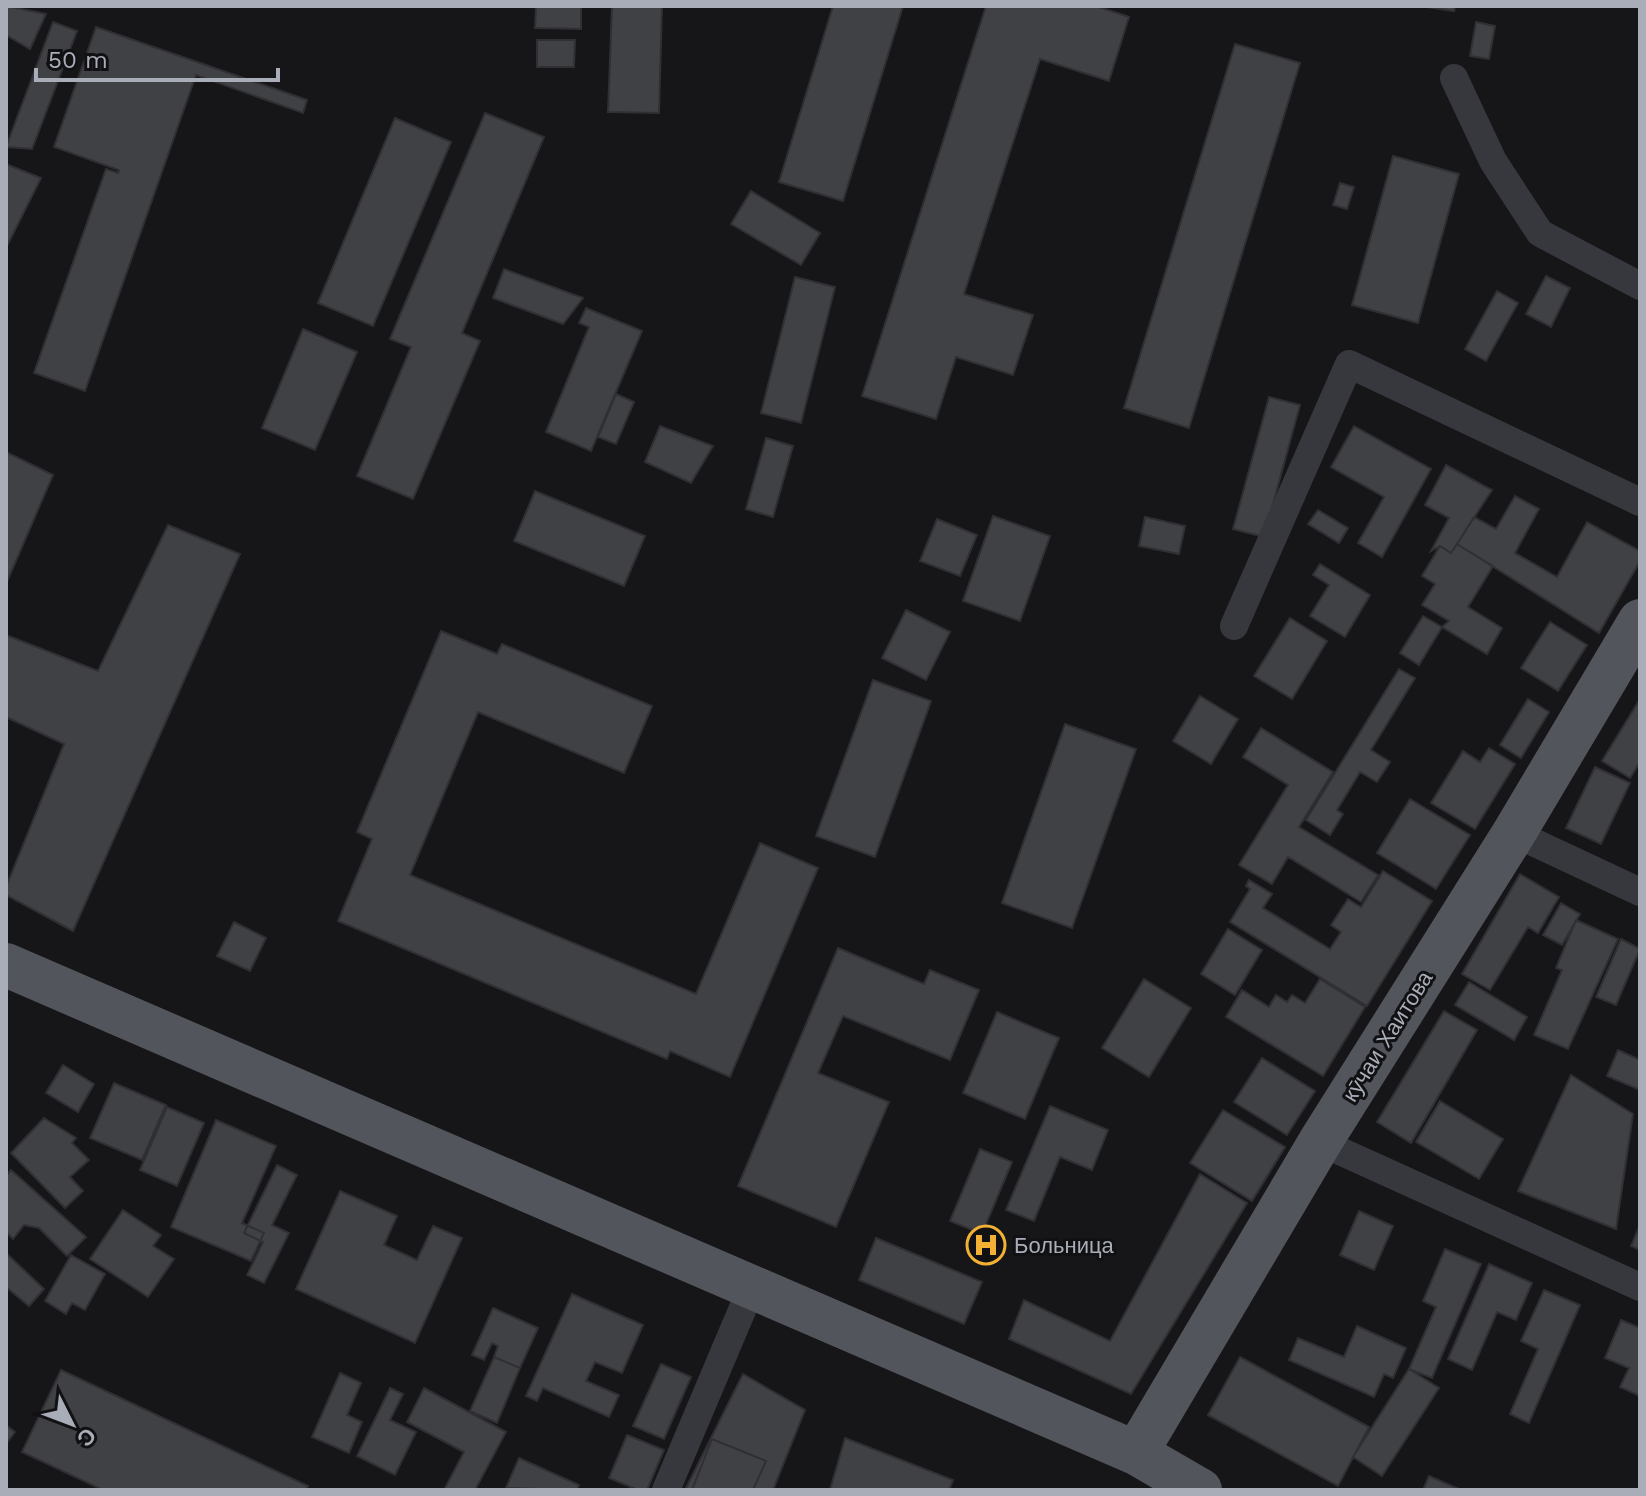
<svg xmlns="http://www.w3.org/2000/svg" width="1646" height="1496" font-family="'Work Sans',sans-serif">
<rect width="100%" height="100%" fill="#161618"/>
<!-- building -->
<path fill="#404145" stroke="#303034" stroke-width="2" d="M6,6l40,8 -16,35 -24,-14z
M536,6h45v23l-46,-1z
M612,6h50l-3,107 -51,-1z
M833,6h70l-60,195 -64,-19z
M986,6h110l33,11 -20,64 -69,-22 -76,235 69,21 -20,60 -57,-18 -20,62 -74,-23z
M1420,6h35l-1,5z
M53,22l24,9 -45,118 -26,-2z
M1476,22l19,4 -6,33 -19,-3z
M96,27l211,73 -4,13 -107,-38 -111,316 -51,-18 72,-204 12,4 1,-3 -65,-23z
M537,40h38l-1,27h-37z
M1235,44l65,19 -111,365 -65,-20z
M485,113l59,24 -82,196 18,8 -67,158 -56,-23 54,-129 -21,-8z
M395,118l56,24 -78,184 -55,-23z
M1393,156l66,18 -41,149 -66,-18z
M6,164l35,14 -35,70z
M1340,183l14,4 -7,22 -14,-4z
M751,191l69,42 -19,32 -70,-41z
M504,269l79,29 -20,26 -70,-26z
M1546,276l24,12 -19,39 -25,-13z
M795,277l40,10 -34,136 -40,-10z
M1497,291l21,12 -32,58 -21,-12z
M586,308l56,23 -51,120 -45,-19 43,-105 -10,-4z
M303,329l54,23 -42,98 -53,-22z
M616,394l18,8 -18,42 -18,-7z
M1269,397l31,8 -36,132 -31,-8z
M660,426l53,20 -22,37 -46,-21z
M1354,426l77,43 -49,88 -24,-14 26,-46 -53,-30z
M766,438l27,8 -20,71 -27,-8z
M6,452l47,23 -47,109z
M1446,465l46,25 -41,63 -11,-7 -9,5 18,-33 -24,-13z
M535,491l110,45 -21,50 -110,-45z
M1515,496l24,13 -24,44 42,24 30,-55 53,29v10l-41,72 -142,-89 17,-27 22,12z
M1318,510l30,18 -9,15 -31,-19z
M993,516l57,20 -30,85 -57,-20z
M1145,517l40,9 -6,28 -40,-8z
M937,519l40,16 -17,41 -40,-15z
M168,525l72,29 -167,377 -67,-36v-8l58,-143 -58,-27v-82l92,36z
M1457,544l36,22 -25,41 34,21 -15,26 -45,-27 7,-6 -27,-16 13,-21 -13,-8 18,-30 11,7z
M1320,564l50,31 -25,42 -35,-21 19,-31 -16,-10z
M906,610l44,22 -24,48 -44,-22z
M1423,616l19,11 -23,38 -19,-12z
M1290,618l37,23 -35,58 -38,-23z
M1550,622l37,23 -29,46 -37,-23z
M441,631l56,23 5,-10 150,62 -28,67 -146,-61 -68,163 286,119 64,-151 58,25 -88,209 -60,-26 -3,8 -329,-138 34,-82 -15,-7z
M1399,669l16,9 -44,72 19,12 -13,20 -17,-10 -23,38 6,4 -13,21 -24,-15z
M873,680l58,21 -56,156 -59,-21z
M1200,696l38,23 -27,45 -38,-23z
M1528,699l21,13 -28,46 -21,-13z
M1640,699v63l-10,16 -28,-17z
M1065,724l71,25 -64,179 -70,-25z
M1261,728l72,44 -34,55 79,48 -17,27 -73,-45 -16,27 -33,-19 49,-80 -45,-28z
M1489,748l26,16 -40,65 -44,-26 32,-52 17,11z
M1595,767l35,16 -29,61 -35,-16z
M1410,799l60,36 -34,54 -59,-36z
M1383,871l49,30 -65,105 -137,-84 20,-33 -4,-3 3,-6 23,14 -9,14 67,41 11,-17 -10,-7 17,-26 13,8z
M1520,874l39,23 -21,36 -10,-6 -38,63 -28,-16z
M1561,903l19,11 -18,31 -19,-10z
M1576,920l42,19 -50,110 -34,-14 28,-65 -6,-2z
M234,922l32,16 -16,33 -33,-15z
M1228,929l34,21 -27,45 -34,-21z
M1621,939l19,10 -24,56 -20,-8z
M838,948l86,36 6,-14 49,20 -29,70 -107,-44 -25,57 71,29 -53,125 -98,-41z
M1144,979l47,29 -42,69 -47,-29z
M1320,979l45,28 -42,69 -97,-59 16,-27 27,17 7,-12 11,7 5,-7 13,8z
M1469,982l58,35 -13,23 -59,-35z
M1444,1011l33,19 -66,113 -34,-21z
M997,1012l62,26 -34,81 -62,-26z
M1618,1050l22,10v30l-33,-14z
M1262,1058l53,33 -28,44 -53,-33z
M63,1065l31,19 -16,28 -32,-19z
M1571,1075l62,39 -17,115 -98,-38z
M114,1083l52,22 -24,55 -52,-22z
M1440,1101l63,38 -24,40 -63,-37z
M1050,1106l58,24 -16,40 -32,-13 -26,64 -28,-11z
M167,1107l37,16 -27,63 -37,-16z
M1223,1110l62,37 -33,54 -62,-38z
M44,1118l32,20 -4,5 17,17 -19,17 13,14 -18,17 -54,-55z
M216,1120l60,26 -34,77 22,10 -13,28 -80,-34z
M980,1149l32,13 -30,72 -32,-13z
M277,1165l20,10 -25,50 17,8 -25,50 -17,-8 16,-33 -19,-9z
M11,1170l75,67 -19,19 -28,-28 -15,-3 -11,14 -7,-7v-56z
M1200,1174l47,29 -116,191 -122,-55 15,-39 86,41z
M340,1191l57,25 -13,29 33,15 16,-34 29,12 -47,105 -119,-54z
M123,1210l38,25 -8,11 21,13 -26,38 -58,-38z
M1359,1211l34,15 -19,44 -34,-15z
M1640,1225v25l-9,-4z
M876,1238l106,44 -18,42 -105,-44z
M1445,1249l36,15 -49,114 -23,-9 27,-62 -13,-6z
M6,1253l38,36 -15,17 -23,-19z
M71,1255l34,19 -20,36 -13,-7 -6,11 -21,-13z
M1489,1264l43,19 -16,37 -19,-8 -25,58 -24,-11z
M1544,1290l36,15 -51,118 -19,-9 28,-65 -17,-8z
M572,1294l71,31 -21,48 -27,-11 -9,19 33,14 -10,22 -66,-29 -6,13 -11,-5z
M493,1308l45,20 -18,40 -26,-11 4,-11 -6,-3 -8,17 -12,-5z
M1621,1320l19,8v68l-20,-9 9,-19 -24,-10z
M1357,1326l49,22 -13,30 -9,-4 -10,23 -85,-37 9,-22 46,19z
M494,1357l26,11 -23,55 -27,-12z
M1240,1357l129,70 -31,59 -130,-71z
M661,1364l30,13 -27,62 -31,-13z
M1409,1369l30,19 -57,88 -29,-19z
M61,1370l247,116 -2,4h-203l-81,-38z
M340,1373l21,10 -14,32 15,7 -13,31 -37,-16z
M743,1374l62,36 -32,80h-88z
M390,1388l13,6 -13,26 26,12 -21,43 -38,-19z
M424,1388l82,44 -31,58h-31l20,-38 -57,-30z
M6,1425l9,7 -9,12z
M627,1435l37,15 -17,40h-9l-29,-12z
M845,1438l108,42 -4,10h-119z
M712,1439l54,22 -13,29h-61z
M519,1458l60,27 -2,5 -71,-2z
M1429,1476l32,14h-38z"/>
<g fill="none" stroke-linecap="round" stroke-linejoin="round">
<!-- minor -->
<path stroke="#37383d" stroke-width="28" d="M1454,78l39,83 47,72 100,53
M1234,626l115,-262 291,138
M1514,833l126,59
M1320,1142l320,145
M666,1490l85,-201"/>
<!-- primary -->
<path stroke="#53555c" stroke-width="44" d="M6,965l1130,488 64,37
M1136,1453l184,-311 194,-309 126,-212"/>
</g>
<!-- icons -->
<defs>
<symbol id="hospital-ring" viewBox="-11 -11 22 22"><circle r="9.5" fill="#111113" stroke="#f2b134" stroke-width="1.5"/><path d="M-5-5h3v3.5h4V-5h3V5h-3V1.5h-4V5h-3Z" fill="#f2b134"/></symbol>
</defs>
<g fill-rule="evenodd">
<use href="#hospital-ring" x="964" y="1223" width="44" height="44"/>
</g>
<g text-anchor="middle" stroke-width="6" stroke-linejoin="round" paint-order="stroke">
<!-- street labels -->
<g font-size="22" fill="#a8adb8" stroke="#111113">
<text transform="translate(1387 1036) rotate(-58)" y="8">кӯчаи Хаитова</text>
</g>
<!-- poi labels -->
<g font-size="22" fill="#a8adb8" stroke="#111113" text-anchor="start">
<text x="1014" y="1253">Больница</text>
</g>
</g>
<!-- border -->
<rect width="1646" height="1496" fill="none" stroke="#a8adb8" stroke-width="16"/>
<!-- north arrow -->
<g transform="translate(72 1424) rotate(132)" stroke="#111113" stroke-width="6" paint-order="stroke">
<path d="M0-6L14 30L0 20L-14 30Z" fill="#a8adb8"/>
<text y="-12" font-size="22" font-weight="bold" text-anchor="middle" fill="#a8adb8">С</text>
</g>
<!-- scale -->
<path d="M36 68v12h242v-12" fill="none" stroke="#a8adb8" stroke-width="4"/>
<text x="48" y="68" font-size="24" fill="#a8adb8" stroke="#111113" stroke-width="6" paint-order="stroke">50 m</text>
</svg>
